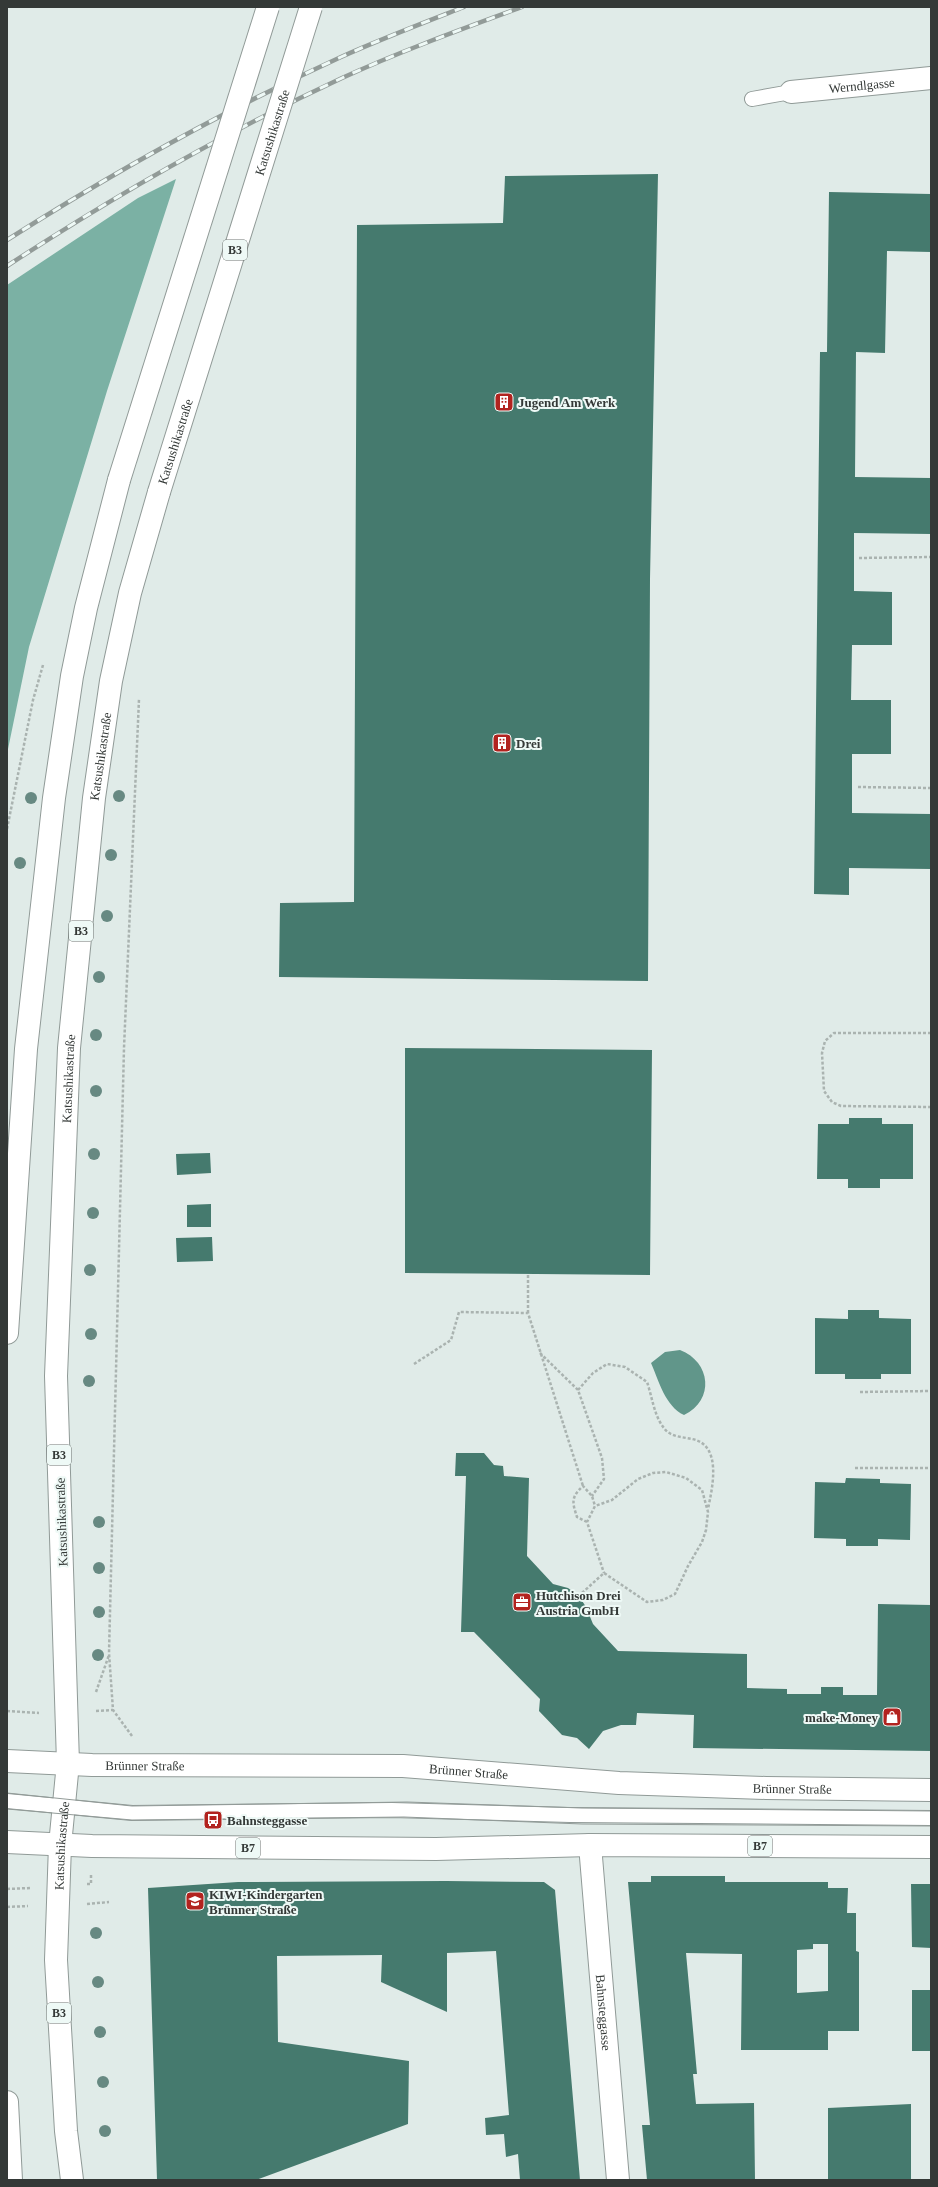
<svg xmlns="http://www.w3.org/2000/svg" width="938" height="2187" font-family="'Times New Roman',serif">
<rect width="100%" height="100%" fill="#e0ebe8"/>
<!-- forest -->
<path fill="#7bb1a4" d="M176,179l-69,212 -78,256 -22,107v-469l131,-87z"/>
<!-- water -->
<path fill="#61968a" d="M680,1350c31,12 35,50 4,65 -19,-9 -25,-34 -33,-52l14,-11z"/>
<!-- building -->
<path fill="#457a6e" fill-rule="evenodd" d="M658,174l-8,405 -2,402 -369,-4 1,-74 74,-1 3,-677 146,-2 2,-47z
M829,192l102,2v58l-44,-1 -2,102 -29,-1 -1,125 76,1v56l-77,-1v58l38,1v53h-40l-1,55h40v54h-39v59l79,1v55l-82,-1v27l-35,-1 6,-542h7z
M405,1048l247,2 -2,225 -245,-2z
M849,1118h33v6h31v55h-33v9h-32v-9h-31l1,-55h31z
M210,1153l1,20 -34,2 -1,-21z
M211,1204v23h-24v-22z
M212,1237l1,24 -36,1 -1,-24z
M848,1310h31v8l32,1v55h-30v5h-36v-5h-30v-56l33,1z
M456,1453h28l10,12 9,1 1,10 25,2 -2,78 26,28 15,4 11,8 7,11 7,17 25,27 129,3v34l40,1v5h34v-7h22v8h34l1,-91 53,1v146l-238,-3 1,-33 -57,-2 -1,12h-15l-18,6 -14,18 -12,-11 -15,-3 -23,-24 1,-12 -66,-67h-13l5,-156h-11z
M846,1478l34,1v4l31,1 -1,56 -32,-1v7h-32v-7l-32,-1 1,-56 30,1z
M651,1876h74v6h103v6h20l-1,25h9v38l3,1v79h-31v19h-87l1,-96 -56,-1 11,121h-4l3,30 58,-1 1,77h-108l-5,-55h8l-22,-243h23zM813,1944h15v47l-31,2v-43l16,-1z
M446,1881l98,1 11,8 25,290h-60l-2,-26 -12,3 -2,-23 -18,1 -1,-17 24,-3 -13,-164 -49,2v59l-66,-30 1,-27 -105,1 1,86 131,19 -1,63 -152,56h-99l-9,-292 90,-6z
M911,1884h20v64l-19,-1z
M912,1990h19v61h-19z
M911,2104v76h-83v-72z"/>
<g fill="none" stroke-linecap="round" stroke-linejoin="round">
<defs>
<path id="service" d="M752,99l39,-7
M7,1801l125,12 260,-3 178,5 361,3"/>
<g id="minor">
<path id="s1" d="M791,92l140,-14"/>
<path id="s2" d="M590,1845l28,335"/>
</g>
<g id="primary">
<path d="M7,1333l19,-284 28,-251 18,-122 14,-68 33,-128"/>
<path id="s3" d="M7,1761l85,4 311,1 216,17 147,5 165,2"/>
<path d="M7,1842l85,4 344,3 154,-4 341,2"/>
<path d="M7,2102l4,78"/>
<path id="s4" d="M72,2180l-6,-49 -10,-171 4,-115 8,-82 -12,-387 13,-328 25,-250 17,-117 19,-88 29,-101"/>
</g>
</defs>
<!-- service casing -->
<use href="#service" stroke="#909a97" stroke-width="16"/>
<!-- minor casing -->
<use href="#minor" stroke="#909a97" stroke-width="24"/>
<!-- primary casing -->
<use href="#primary" stroke="#909a97" stroke-width="24"/>
<!-- path -->
<path stroke="#aab3b0" stroke-width="2.5" stroke-dasharray="3 2" stroke-linecap="butt" d="M859,558l72,-1
M858,787l73,1
M7,829l26,-129 10,-35
M931,1033h-97l-9,8 -3,12 2,38 8,11 9,4 90,1
M528,1313v-39
M540,1353l38,37 24,68 2,21 -12,17
M414,1364l37,-24 8,-28 69,1 55,173
M578,1390l15,-17 14,-9 18,3 22,15c5,14 7,34 17,46 6,9 19,9 28,11 31,6 20,50 16,70
M860,1392l71,-1
M855,1468h76
M587,1522l-10,-5c-5,-15 -6,-20 6,-31l9,10 3,10 -8,16 17,51
M582,1593l22,-20 43,29 16,-2 12,-6 13,-28 14,-24 4,-12 2,-18 -6,-22 -16,-12 -20,-6 -13,1 -15,6 -26,21 -17,6
M96,1692l13,-37
M7,1711l32,2
M96,1711l17,-1
M132,1736l-19,-26 -4,-57 15,-605 15,-349
M87,1884h4v-9
M7,1889l23,-1
M87,1904l22,-2
M7,1907l21,-1"/>
<!-- service -->
<use href="#service" stroke="#fff" stroke-width="14"/>
<!-- minor -->
<use href="#minor" stroke="#fff" stroke-width="22"/>
<!-- primary -->
<use href="#primary" stroke="#fff" stroke-width="22"/>
<!-- tram -->
<path stroke="#929b98" stroke-width="1" d="M7,1793l125,13 275,-4 175,6 349,3
M7,1809l125,11 272,-3 178,7 349,2"/>
<defs>
<path id="rail" d="M7,240c107,-68 218,-130 334,-183 40,-18 82,-34 123,-50
M7,266c107,-70 219,-134 335,-188 59,-27 120,-49 180,-71"/>
</defs>
<!-- rail casing -->
<use href="#rail" stroke="#929b98" stroke-width="4.5"/>
<!-- rail -->
<use href="#rail" stroke="#eef9f6" stroke-width="3" stroke-dasharray="9" stroke-linecap="butt"/>
<defs>
<g id="primary-bridge">
<path d="M119,480l149,-473"/>
<path id="s5" d="M159,492l152,-485"/>
</g>
</defs>
<!-- primary-bridge casing -->
<use href="#primary-bridge" stroke="#909a97" stroke-width="24" stroke-linecap="butt"/>
<!-- primary-bridge -->
<use href="#primary-bridge" stroke="#fff" stroke-width="22"/>
</g>
<!-- trees -->
<g fill="#678982">
<circle cx="119" cy="796" r="6"/>
<circle cx="31" cy="798" r="6"/>
<circle cx="111" cy="855" r="6"/>
<circle cx="20" cy="863" r="6"/>
<circle cx="107" cy="916" r="6"/>
<circle cx="99" cy="977" r="6"/>
<circle cx="96" cy="1035" r="6"/>
<circle cx="96" cy="1091" r="6"/>
<circle cx="94" cy="1154" r="6"/>
<circle cx="93" cy="1213" r="6"/>
<circle cx="90" cy="1270" r="6"/>
<circle cx="91" cy="1334" r="6"/>
<circle cx="89" cy="1381" r="6"/>
<circle cx="99" cy="1522" r="6"/>
<circle cx="99" cy="1568" r="6"/>
<circle cx="99" cy="1612" r="6"/>
<circle cx="98" cy="1655" r="6"/>
<circle cx="96" cy="1933" r="6"/>
<circle cx="98" cy="1982" r="6"/>
<circle cx="100" cy="2032" r="6"/>
<circle cx="103" cy="2082" r="6"/>
<circle cx="105" cy="2131" r="6"/>
</g>
<!-- icons -->
<defs>
<symbol id="building-square" viewBox="-11 -11 22 22"><rect x="-9" y="-9" width="18" height="18" rx="4" fill="#b2231f" stroke="#eef9f6"/><path d="M-4-6H4V6H1V3H-1V6H-4ZM-2.5-4.3h1.7v1.8h-1.7ZM.8-4.3h1.7v1.8H.8ZM-2.5-1h1.7V.8h-1.7ZM.8-1h1.7V.8H.8Z" fill="#fff"/></symbol>
<symbol id="office-square" viewBox="-11 -11 22 22"><rect x="-9" y="-9" width="18" height="18" rx="4" fill="#b2231f" stroke="#eef9f6"/><path d="M-6-3h4V-5.5h4V-3h4V5H-6ZM-1-4.5V-3h2v-1.5ZM-6 0V1H6V0Z" fill="#fff"/></symbol>
<symbol id="shop-square" viewBox="-11 -11 22 22"><rect x="-9" y="-9" width="18" height="18" rx="4" fill="#b2231f" stroke="#eef9f6"/><path d="M-5-2.5h2.3a2.7 3.5 0 0 1 5.4 0H5L5.5 6h-11ZM-1.5-2.5h3a1.5 2.3 0 0 0-3 0Z" fill="#fff"/></symbol>
<symbol id="bus-square" viewBox="-11 -11 22 22"><rect x="-9" y="-9" width="18" height="18" rx="4" fill="#b2231f" stroke="#eef9f6"/><path d="M-5-6H5V4H4V6H2V4H-2V6H-4V4H-5ZM-3.5-4V0h7V-4ZM-3.5 1.2v1.5H-2V1.2ZM2 1.2v1.5H3.5V1.2Z" fill="#fff"/></symbol>
<symbol id="school-square" viewBox="-11 -11 22 22"><rect x="-9" y="-9" width="18" height="18" rx="4" fill="#b2231f" stroke="#eef9f6"/><path d="M0-5L7-2L0 1L-7-2ZM-4 1L0 2.5L4 1V4Q0 6-4 4Z" fill="#fff"/></symbol>
</defs>
<g fill-rule="evenodd">
<use href="#building-square" x="493" y="391" width="22" height="22"/>
<use href="#building-square" x="491" y="732" width="22" height="22"/>
<use href="#office-square" x="511" y="1591" width="22" height="22"/>
<use href="#shop-square" x="881" y="1706" width="22" height="22"/>
<use href="#bus-square" x="202" y="1809" width="22" height="22"/>
<use href="#school-square" x="184" y="1890" width="22" height="22"/>
</g>
<g text-anchor="middle" stroke-width="4" stroke-linejoin="round" paint-order="stroke">
<!-- shield labels -->
<g fill="#eef9f6" stroke="#6c7370" stroke-width="1">
<rect x="223" y="240" width="24" height="20" rx="3"/>
<rect x="69" y="921" width="24" height="20" rx="3"/>
<rect x="47" y="1445" width="24" height="20" rx="3"/>
<rect x="748" y="1836" width="24" height="20" rx="3"/>
<rect x="236" y="1838" width="24" height="20" rx="3"/>
<rect x="47" y="2003" width="24" height="20" rx="3"/>
</g>
<g font-size="12" font-weight="bold" fill="#343937">
<text x="235" y="254">B3</text>
<text x="81" y="935">B3</text>
<text x="59" y="1459">B3</text>
<text x="760" y="1850">B7</text>
<text x="248" y="1852">B7</text>
<text x="59" y="2017">B3</text>
</g>
<!-- street labels -->
<g font-size="13" fill="#343937" stroke="#eef9f6">
<text dy="5" stroke="none"><textPath href="#s1" startOffset="71">Werndlgasse</textPath></text>
<text dy="5" stroke="none"><textPath href="#s5" startOffset="377">Katsushikastraße</textPath></text>
<text dy="5" stroke="none"><textPath href="#s5" startOffset="53">Katsushikastraße</textPath></text>
<text dy="5" stroke="none"><textPath href="#s4" startOffset="1427">Katsushikastraße</textPath></text>
<text dy="5" stroke="none"><textPath href="#s4" startOffset="1103">Katsushikastraße</textPath></text>
<text transform="translate(61 1522) rotate(-92)" y="5">Katsushikastraße</text>
<text dy="5" stroke="none"><textPath href="#s3" startOffset="138">Brünner Straße</textPath></text>
<text dy="5" stroke="none"><textPath href="#s3" startOffset="462">Brünner Straße</textPath></text>
<text dy="5" stroke="none"><textPath href="#s3" startOffset="786">Brünner Straße</textPath></text>
<text dy="5" stroke="none"><textPath href="#s4" startOffset="335">Katsushikastraße</textPath></text>
<text dy="5" stroke="none"><textPath href="#s2" startOffset="168">Bahnsteggasse</textPath></text>
</g>
<!-- poi labels -->
<g font-size="13" font-weight="bold" fill="#343937" stroke="#eef9f6" text-anchor="start">
<text x="518" y="407">Jugend Am Werk</text>
<text x="516" y="748">Drei</text>
<text x="536" y="1600">Hutchison Drei<tspan x="536" dy="15">Austria GmbH</tspan></text>
<text x="878" y="1722" text-anchor="end">make-Money</text>
<text x="227" y="1825">Bahnsteggasse</text>
<text x="209" y="1899">KIWI-Kindergarten<tspan x="209" dy="15">Brünner Straße</tspan></text>
</g>
</g>
<!-- border -->
<rect width="938" height="2187" fill="none" stroke="#343937" stroke-width="16"/>
</svg>
